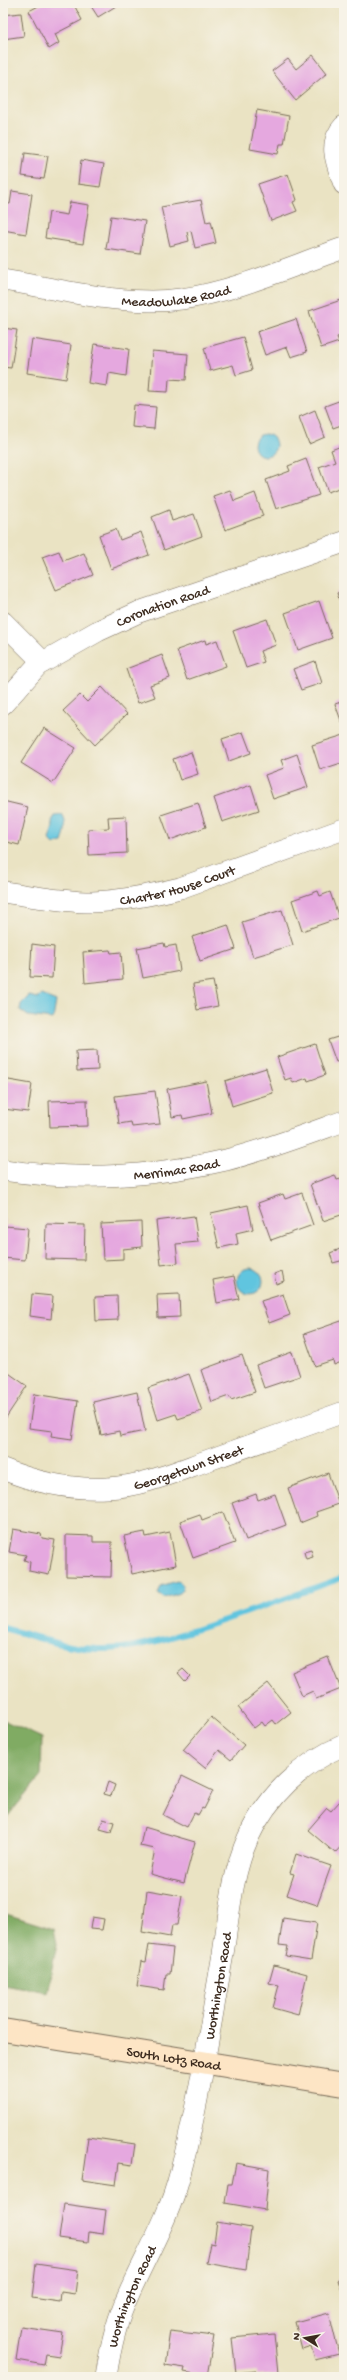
<svg xmlns="http://www.w3.org/2000/svg" width="347" height="2380" font-family="'Gochi Hand',sans-serif">
<rect width="100%" height="100%" fill="#f7f3e8"/>
<filter id="ink" filterUnits="userSpaceOnUse"><feTurbulence type="fractalNoise" baseFrequency=".025" numOctaves="2"/><feDisplacementMap in="SourceGraphic" scale="8" xChannelSelector="R" yChannelSelector="G"/><feConvolveMatrix kernelMatrix="1 2 1 2 8 2 1 2 1" color-interpolation-filters="sRGB"/></filter>
<filter id="wash" filterUnits="userSpaceOnUse"><feTurbulence type="fractalNoise" baseFrequency=".012" numOctaves="4" result="noise"/><feDisplacementMap in="SourceGraphic" scale="16" xChannelSelector="R" yChannelSelector="G"/><feGaussianBlur stdDeviation="0.9" result="paint"/><feColorMatrix in="noise" values="0 0 0 0 0 0 0 0 0 0 0 0 0 0 0 0 0 1.4 0 .05"/><feComposite in="paint" operator="in"/></filter>
<g filter="url(#wash)">
<rect width="100%" height="100%" fill="#eae3c3"/>
<!-- forest -->
<path fill="#80ab63" stroke="#5e6a40" d="M3,1720l39,18 -1,38 -38,46z
M3,1913l51,16 3,15 -10,48 -44,-8z"/>
<!-- water -->
<path fill="#61c5df" stroke="#4e787e" d="M254 445a11 11 0 1 1 22 0a11 11 0 1 1-22 0Z
M62,815c6,8 3,18 0,27l-8,2 -5,-5 4,-12 -1,-6 3,-5z
M42,995l14,6 -3,18 -25,-3 -8,-6 1,-6 8,-8 9,2z
M237 1281a13 13 0 1 1 26 0a13 13 0 1 1-26 0Z
M177,1581l5,3 1,6 -3,3 -16,5 -6,-4 3,-8z"/>
<g fill="none" stroke-linecap="round" stroke-linejoin="round">
<!-- stream -->
<path stroke="#61c5df" stroke-width="6" d="M3,1628c32,8 61,20 94,21 36,1 68,-10 101,-20 49,-16 97,-34 146,-52"/>
</g>
<g id="blocks">
<!-- building -->
<path fill="#e5a8df" d="M44,3h29l9,17 -27,14 4,9 -10,6 -20,-38z
M89,3h32l-23,14z
M21,13l3,23 -21,3v-24z
M313,55l14,18 -32,27 -23,-29 16,-12 8,10z
M257,110l32,6 -5,28h-4l-2,10 -28,-5z
M25,153l23,3 -4,23 -22,-3z
M81,160l23,4 -4,23 -22,-3z
M288,174l9,26 -4,2 4,9 -26,10 -13,-37z
M12,191l20,3 -6,40 -23,-4v-27l7,1z
M201,200l5,22 5,-1 5,22 -21,5 -4,-17 -4,1 2,9 -19,5 -9,-39z
M70,202l19,3 -6,39 -38,-6 4,-26 18,3z
M111,216l34,5 -5,33 -34,-5z
M344,299v36l-7,2 2,5 -18,6 -12,-37z
M296,319l11,33 -16,5 -4,-10 -22,8 -8,-23z
M3,328l14,2 -6,38 -8,-1z
M243,337l9,33 -16,5 -3,-10 -23,6 -6,-23z
M32,339l39,6 -5,34 -39,-6z
M94,344l35,5 -3,27 -17,-3 -2,13 -19,-3z
M152,351l36,3 -2,26 -17,-1 -1,13 -19,-1z
M344,399v25l-11,4 -8,-22z
M134,405l22,2 -2,22 -22,-2z
M315,410l10,27 -16,7 -10,-27z
M344,445v41l-16,6 -9,-25 16,-6 -4,-11z
M306,459l13,36 -43,14 -10,-29 24,-9 -2,-5z
M230,490l4,11 21,-8 8,23 -38,14 -12,-34z
M169,510l3,11 22,-7 8,22 -38,14 -12,-33z
M116,529l4,11 21,-8 8,23 -38,14 -12,-34z
M59,551l4,10 21,-8 9,22 -37,15 -14,-33z
M344,590v24l-7,-21z
M319,601l13,37 -34,12 -13,-37z
M267,619l9,26 -16,6 4,11 -18,6 -13,-37z
M205,640l1,4 11,-4 9,26 -39,14 -10,-30z
M162,655l8,23 -20,7 5,12 -17,6 -12,-34z
M315,661l7,22 -21,7 -8,-21z
M102,687l25,27 -32,31 -32,-34 17,-16 7,7z
M344,701v21l-2,1 -7,-19z
M44,728l32,20 -23,35 -32,-20z
M243,732l8,21 -22,8 -7,-22z
M344,735v27l-24,8 -8,-25z
M191,752l7,22 -18,6 -7,-21z
M297,754l11,33 -35,12 -8,-24 19,-7 -3,-8z
M251,785l8,25 -37,12 -8,-24z
M3,801l25,6 -9,38 -16,-4z
M198,803l8,24 -36,13 -9,-25z
M126,816l1,37 -38,2 -1,-26 21,-1 -1,-11z
M318,891l2,5 10,-4 9,26 -37,13 -10,-31z
M282,910l11,35 -40,12 -11,-35z
M228,925l8,24 -36,12 -8,-24z
M164,943l1,4 11,-2 4,26 -37,7 -6,-30z
M32,944l22,3 -2,31 -22,-1z
M110,950l1,3 10,-1 2,27 -38,4 -2,-31z
M213,981l5,25 -21,4 -4,-26z
M344,1035v25l-8,2 -8,-22z
M315,1044l10,31 -17,6 -1,-3 -14,5 -2,-5 -6,2 -8,-23z
M97,1050l1,20 -21,1 -1,-20z
M266,1068l7,25 -41,13 -7,-25z
M3,1079l29,5 -4,28 -25,-3z
M206,1081l6,32 -29,6 -1,-4 -10,2 -5,-28z
M155,1091l5,33 -28,3 -1,-5 -12,2 -4,-28z
M87,1100l1,26 -38,1 -1,-26z
M335,1175l2,5 7,-2v36l-21,7 -13,-37z
M302,1193l11,32 -42,15 -13,-37 25,-9 2,5z
M248,1205l5,24 -17,4 2,11 -19,4 -8,-35z
M194,1216l4,26 -22,2 2,19 -17,2 -5,-44z
M3,1220h2v6l23,2 -3,32 -22,-2z
M141,1222l1,25 -19,2v10l-20,1 -2,-36z
M46,1224l39,1 -1,35 -39,-1z
M340,1249l4,11 -11,3 -3,-10z
M282,1271l2,10 -8,3 -2,-10z
M234,1276l5,23 -22,4 -4,-23z
M32,1294l21,2 -2,23 -21,-3z
M179,1294l1,23 -22,1 -1,-23z
M283,1294l7,21 -21,8 -8,-22z
M117,1296l1,24 -22,1 -1,-24z
M344,1320v41l-10,4 -1,-5 -18,6 -11,-32z
M292,1352l8,24 -36,12 -8,-23z
M242,1355l13,37 -24,8 -2,-4 -17,6 -11,-32z
M3,1369l24,17 -22,33 -2,-2z
M189,1374l13,37 -24,8 -2,-5 -18,6 -10,-32z
M137,1392l8,39 -25,5 -1,-5 -18,4 -8,-33z
M34,1394l44,7 -6,38 -21,-3 1,-5 -23,-3z
M328,1473l11,31 -23,8 1,4 -17,7 -12,-35z
M256,1494l2,6 17,-6 11,31 -40,15 -14,-37z
M223,1512l12,31 -42,15 -13,-37 20,-7 2,6z
M13,1529l28,5 1,4 13,2 -6,35 -20,-4 1,-9 -6,-2 2,-5 -17,-3z
M145,1532l1,5 24,-5 6,33 -44,9 -8,-38z
M66,1535l27,1v6h19l-1,35 -45,-1z
M311,1550l2,7 -7,2 -2,-7z
M328,1657l13,32 -25,10 -3,-8 -11,5 -10,-24z
M183,1669l7,7 -5,5 -7,-8z
M268,1683l23,29 -15,12 -3,-4 -8,6 -3,-4 -8,6 -16,-21z
M211,1717l33,28 -13,15 -12,-10 -14,18 -22,-18z
M182,1776l31,15 -9,18 -2,-1 -4,7 -4,-2 -7,14 -24,-12z
M108,1782l7,3 -4,11 -7,-2z
M340,1801l4,4v38l-9,10 -27,-23 19,-22 4,3z
M103,1819l11,3 -3,10 -11,-3z
M144,1827l51,15 -11,41 -34,-9 5,-25 -15,-3z
M296,1854l35,12 -14,39 -30,-10 7,-21 -4,-1z
M147,1890l35,6 -5,29h-5l-2,12 -28,-5z
M92,1917l12,2 -2,11 -12,-1z
M283,1918l34,5 -6,37 -25,-4 2,-10 -9,-1z
M149,1945l24,3 -3,26h-4l-2,16 -27,-4 4,-25 5,1z
M274,1965l33,9 -9,41 -25,-7 6,-23 -10,-2z
M88,2137l47,7 -3,21 -13,-2 -3,22 -34,-5z
M236,2163l33,6 -4,41 -40,-7 3,-19h4z
M64,2204l42,6 -3,24 -14,-2 -1,10 -29,-4z
M217,2222l34,6 -5,42 -40,-7 4,-20 4,1z
M36,2264l42,6 -3,24 -14,-2 -1,10 -28,-4z
M344,2278v19l-6,-17z
M329,2313l10,41 -24,6 -4,-14 -9,3 -7,-27z
M21,2327l42,6 -4,23 -13,-2 -2,11 -28,-5z
M170,2331l44,5 -7,40 -23,-4 1,-4 -20,-3z
M274,2334l4,40 -22,2v-5l-20,2 -4,-35z"/>
</g>
</g>
<g filter="url(#ink)">
<use href="#blocks" fill-opacity="0" stroke="#786b58" stroke-width="1"/>
<g fill="none" stroke-linecap="round" stroke-linejoin="round">
<defs>
<g id="street">
<path d="M344,126c-17,18 -7,38 0,58"/>
<path id="s1" d="M3,280c56,9 122,27 178,19 56,-8 110,-33 163,-51"/>
<path d="M3,622l40,40"/>
<path id="s2" d="M3,704l35,-39 60,-34 41,-19 205,-70"/>
<path id="s3" d="M3,892c29,4 59,10 89,10 29,-1 59,-7 88,-14l164,-59"/>
<path id="s4" d="M3,1170c74,11 149,7 223,-10 40,-10 79,-25 118,-39"/>
<path id="s5" d="M3,1469c34,14 67,21 104,19 33,-1 68,-16 99,-27 46,-16 92,-33 138,-49"/>
<path id="s6" d="M106,2377c4,-27 10,-56 22,-81 18,-41 41,-78 52,-122 19,-72 30,-147 43,-220 6,-39 9,-80 25,-116 19,-42 54,-75 96,-93"/>
</g>
<g id="secondary">
<path id="s7" d="M3,2030l341,55"/>
</g>
</defs>
<!-- street casing -->
<use href="#street" stroke="#786b58" stroke-width="22"/>
<!-- secondary casing -->
<use href="#secondary" stroke="#786b58" stroke-width="24"/>
<!-- street -->
<use href="#street" stroke="#fff" stroke-width="21"/>
<!-- secondary -->
<use href="#secondary" stroke="#fde5c5" stroke-width="22"/>
</g>
</g>
<g text-anchor="middle" stroke-width="3" stroke-linejoin="round" paint-order="stroke">
<!-- street labels -->
<g font-size="14" fill="#3b2a1e" stroke="#f7f3e8">
<text dy="5" stroke="none"><textPath href="#s1" startOffset="175">Meadowlake Road</textPath></text>
<text dy="5" stroke="none"><textPath href="#s2" startOffset="191">Coronation Road</textPath></text>
<text dy="5" stroke="none"><textPath href="#s3" startOffset="177">Charter House Court</textPath></text>
<text dy="5" stroke="none"><textPath href="#s4" startOffset="174">Merrimac Road</textPath></text>
<text dy="5" stroke="none"><textPath href="#s5" startOffset="191">Georgetown Street</textPath></text>
<text dy="5" stroke="none"><textPath href="#s6" startOffset="409">Worthington Road</textPath></text>
<text dy="5" stroke="none"><textPath href="#s7" startOffset="173">South Lotz Road</textPath></text>
<text dy="5" stroke="none"><textPath href="#s6" startOffset="85">Worthington Road</textPath></text>
</g>
</g>
<!-- margin -->
<rect width="347" height="2380" fill="none" stroke="#f7f3e8" stroke-width="16"/>
<!-- north arrow -->
<g transform="translate(305 2338) rotate(281)" stroke="#f7f3e8" stroke-width="3" paint-order="stroke">
<path d="M0-3L7 15L0 10L-7 15Z" fill="#3b2a1e"/>
<text y="-6" font-size="11" font-weight="bold" text-anchor="middle" fill="#3b2a1e">N</text>
</g>
</svg>
